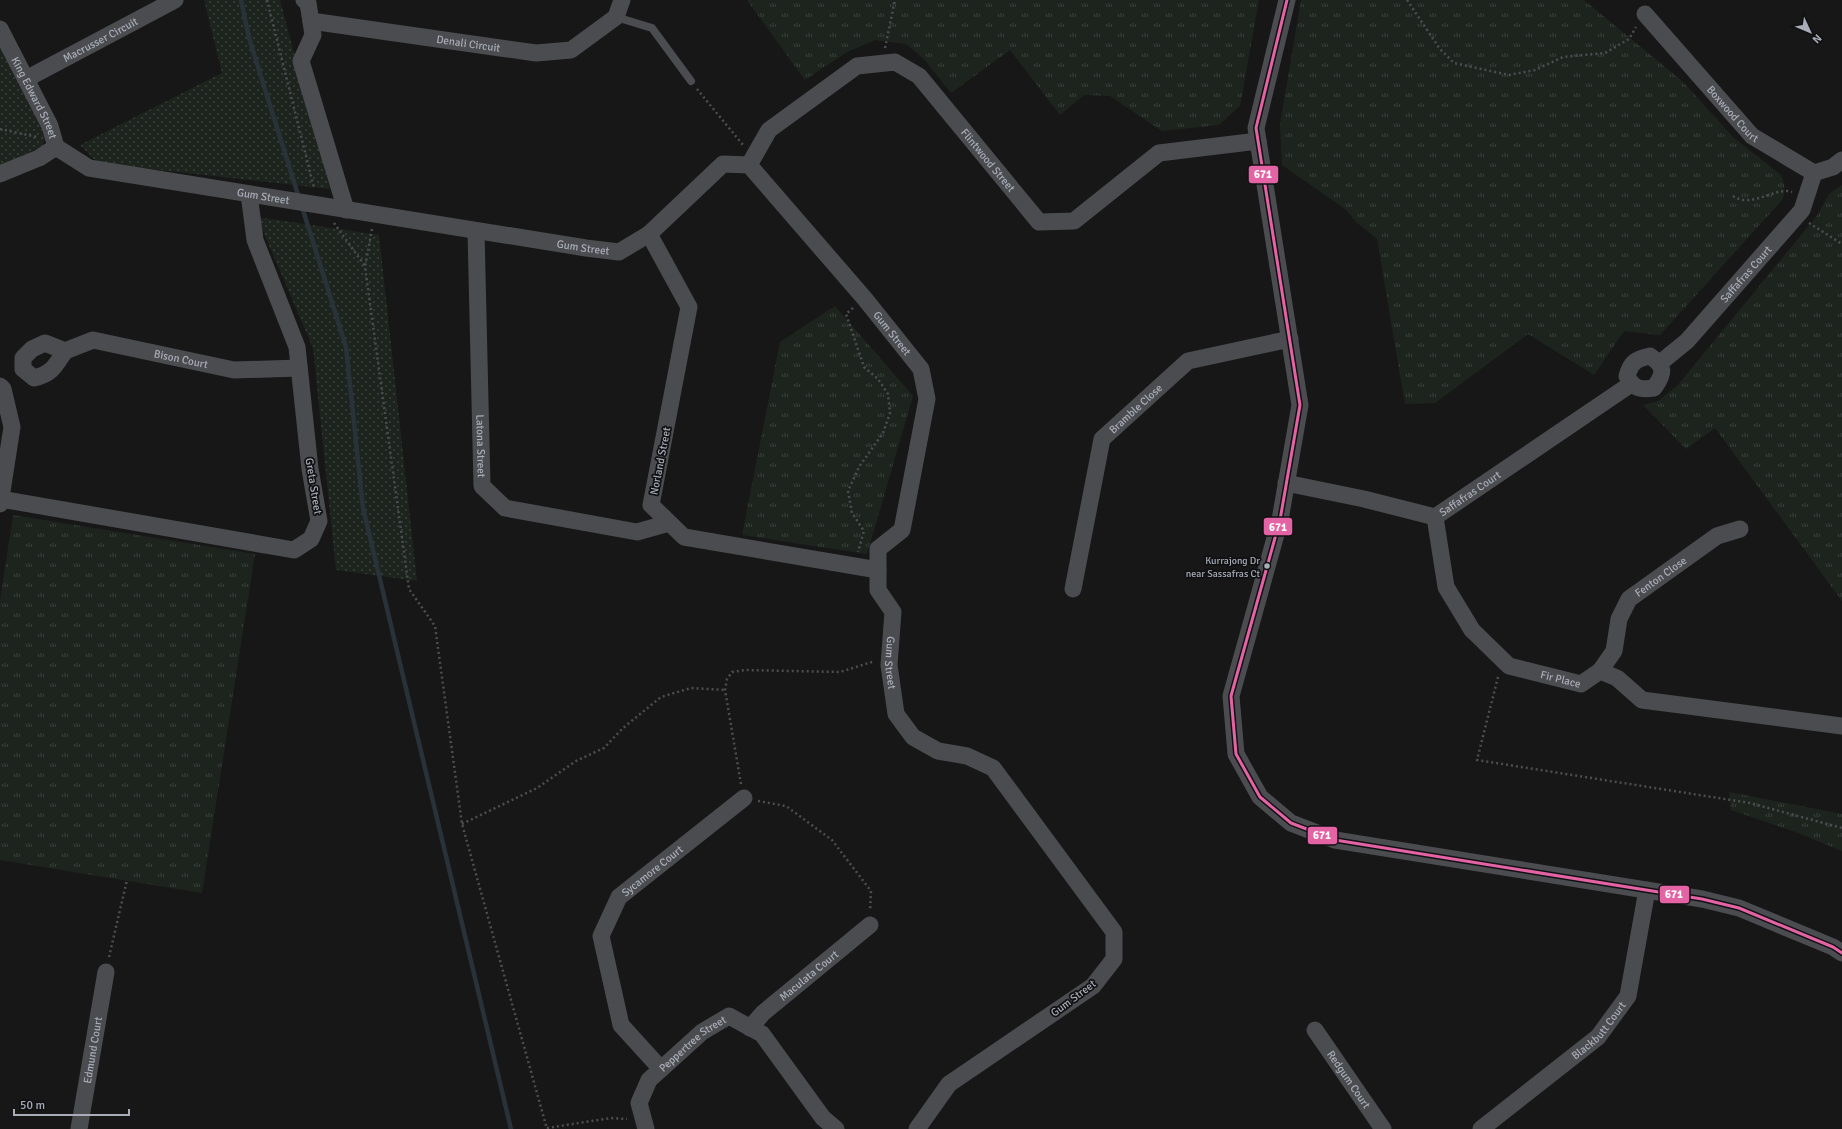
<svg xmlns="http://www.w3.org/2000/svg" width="1842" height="1129" font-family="Signika,sans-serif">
<defs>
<pattern id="grass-dots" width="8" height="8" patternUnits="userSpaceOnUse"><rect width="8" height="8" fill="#1d241e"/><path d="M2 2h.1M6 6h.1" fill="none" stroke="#3b413d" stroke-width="1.8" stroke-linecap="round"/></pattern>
<pattern id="park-tufts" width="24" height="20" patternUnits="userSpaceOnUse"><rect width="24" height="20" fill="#1d241e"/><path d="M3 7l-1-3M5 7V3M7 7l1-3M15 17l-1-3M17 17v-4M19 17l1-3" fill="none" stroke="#3b413d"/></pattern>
</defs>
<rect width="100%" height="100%" fill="#171717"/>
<!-- grass -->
<path fill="url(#grass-dots)" d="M204,0h76l50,189 -215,-24 -20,-5 -15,-15 142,-72z
M0,35l46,95 -3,16 -43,20z
M257,217l122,18 38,346 -81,-11 -23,-222z"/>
<!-- park -->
<path fill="url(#park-tufts)" d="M747,0h512l-19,106 -21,19 -57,6 -52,-35 -26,-1 -24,20 -50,-65 -59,43 -27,-34 -18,-15 -31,-4 -28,12 -42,28z
M1301,0h283l98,81 52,57 46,36c5,8 6,17 2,26l-122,135 -36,-4 -30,44 -66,-41 -93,69 -30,1 -28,-165 -21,-17 -11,-13 -63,-44 -2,-41z
M1842,185v416l-127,-173 -29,21 -43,-44 15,-4 19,-15 139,-169 13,-23z
M835,306l78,90 -46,158 -125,-19 38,-193z
M13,515l242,39 -53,339 -202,-33v-259z
M1729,792l113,22v37l-41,-17 -70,-24z"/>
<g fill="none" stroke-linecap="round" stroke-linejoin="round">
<!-- stream -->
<path stroke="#2a3239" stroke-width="4.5" d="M241,0l8,38 50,160
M302,207l44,140 17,161 148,621"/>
<!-- path -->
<path stroke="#4d4e52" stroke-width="2.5" stroke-dasharray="2 3" stroke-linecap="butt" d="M267,0l47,188
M1407,0l33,49 14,14 55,12 26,-5 28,-13 42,-4 24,-14 7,-12
M885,48l10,-48
M697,89l46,56
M0,129l37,8
M1733,196c19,13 43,-10 59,-4
M334,223l31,43
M1809,223l33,21
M372,229l-7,38 44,322 26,37 27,198 85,305
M853,308l-7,6 18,53 14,12 10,15 2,19 -7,20 -24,34 -11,24 4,22 12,18 -6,21
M1498,677l-21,83 273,43 92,25
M741,784l-16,-94 2,-11 5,-7 13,-2 95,2 35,-11
M758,801l28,5 46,34 39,51 -1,20
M462,824l75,-36 39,-27 28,-13 19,-20 38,-31 30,-9 34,2
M109,957l18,-77
M547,1128l64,-10 16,1"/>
<!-- lane -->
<path stroke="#4b4c50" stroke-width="8" d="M616,17l36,11 39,53"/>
<!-- street -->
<g stroke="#4b4c50" stroke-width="17">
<path d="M304,0l4,3 5,32 -12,26 45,149"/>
<path d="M1287,0l-31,128 44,277 -20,115 -49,176 5,58 24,43 31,26 44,17 367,59 37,9 94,39 9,6"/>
<path id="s1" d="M1645,14l107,122 62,37 19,-6 9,-7"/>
<path id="s2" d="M311,21l225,32 35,-3 45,-33 6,-17"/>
<path id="s3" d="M0,29l50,97 6,21"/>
<path id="s4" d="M26,79l149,-79"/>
<path id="s5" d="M749,165l20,-35 88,-64 38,-4 24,14 120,146 35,-1 85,-68 99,-12"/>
<path id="s6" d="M0,174l39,-16 17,-11 33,21 497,80 33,4 30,-18 74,-70 26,1 116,134 56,70 6,30 -25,131 -24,19v41l15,22 -4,53 7,49 17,23 25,14 29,5 26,12 121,164v27l-21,27 -144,98 -32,45"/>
<path id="s7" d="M476,231l6,255 23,22 132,24 32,-9"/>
<path d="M649,234l40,73 -38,198 33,32 194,33"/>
<path d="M45,343l20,8c-10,15 -13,23 -31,27l-11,-9v-11l9,-9z"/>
<path id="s8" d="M65,351l28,-11 141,30 65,-2"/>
<path d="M1650,356c15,10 15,17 4,32 -13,2 -21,1 -27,-12 4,-14 9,-17 23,-20z"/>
<path id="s9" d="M1660,363l27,-22 115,-131 12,-37"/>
<path d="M0,386l3,3 9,38 -12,77"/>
<path id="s10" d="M1286,483l78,16 71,18 196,-133"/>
<path d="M1,499l293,51 17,-11 8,-18 -9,-52 -13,-122 -42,-107 -6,-46"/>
<path id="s11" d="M1435,517l11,70 26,43 37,36 72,18 19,-13 17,7 25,22 200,26"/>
<path id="s12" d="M1073,589l29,-150 86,-78 102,-22"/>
<path id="s13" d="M1600,671l14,-20 5,-32 10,-20 88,-63 23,-7"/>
<path id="s14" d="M750,1028l13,-15 107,-88"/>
<path id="s15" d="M1315,1030l68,99"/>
<path id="s16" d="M661,1069l-40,-44 -20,-89 18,-39 125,-99"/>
<path id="s17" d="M79,1129l27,-157"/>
<path id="s18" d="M646,1129l-7,-26 10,-23 53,-48 27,-16 33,18 61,84 13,11"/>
<path id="s19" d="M1481,1129l117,-92 30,-41 19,-106"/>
</g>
<defs>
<path id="bus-1" d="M1287,0l-31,128 44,277 -20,115 -49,176 5,58 24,43 31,26 44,17 367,59 37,9 94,39 9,6"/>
</defs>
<!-- bus-1 casing -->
<use href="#bus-1" stroke="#111113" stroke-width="6"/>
<!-- bus-1 -->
<use href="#bus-1" stroke="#e463a4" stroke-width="3"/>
</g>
<!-- markers -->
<circle fill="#a8adb8" stroke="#111113" stroke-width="1.5" cx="1267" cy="566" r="3.5"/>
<g text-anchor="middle" stroke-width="3.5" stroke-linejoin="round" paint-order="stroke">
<!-- bus labels -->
<g font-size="10" fill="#a8adb8" stroke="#111113" text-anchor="end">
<text x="1260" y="564">Kurrajong Dr<tspan x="1260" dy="13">near Sassafras Ct</tspan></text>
</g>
<!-- street labels -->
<g font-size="11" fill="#a8adb8" stroke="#111113">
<text dy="4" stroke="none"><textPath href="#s4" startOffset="84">Macrusser Circuit</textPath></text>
<text dy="4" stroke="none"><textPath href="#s2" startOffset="159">Denali Circuit</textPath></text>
<text dy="4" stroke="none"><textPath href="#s3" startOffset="77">King Edward Street</textPath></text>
<text dy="4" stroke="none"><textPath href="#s1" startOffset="133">Boxwood Court</textPath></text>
<text dy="4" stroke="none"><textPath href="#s5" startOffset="324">Flintwood Street</textPath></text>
<text dy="4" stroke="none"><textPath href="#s6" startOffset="278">Gum Street</textPath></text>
<text dy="4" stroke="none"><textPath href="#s6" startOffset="602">Gum Street</textPath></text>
<text dy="4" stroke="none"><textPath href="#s9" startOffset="124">Saffafras Court</textPath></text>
<text dy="4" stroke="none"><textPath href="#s6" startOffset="1022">Gum Street</textPath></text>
<text dy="4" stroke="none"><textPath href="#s8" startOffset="120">Bison Court</textPath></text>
<text dy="4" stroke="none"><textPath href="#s12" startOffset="198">Bramble Close</textPath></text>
<text dy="4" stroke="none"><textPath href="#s7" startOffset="215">Latona Street</textPath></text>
<text transform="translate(660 461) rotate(-79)" y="4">Norland Street</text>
<text transform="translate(314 486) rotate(81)" y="4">Greta Street</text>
<text dy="4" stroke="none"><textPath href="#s10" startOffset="195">Saffafras Court</textPath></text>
<text dy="4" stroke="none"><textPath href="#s13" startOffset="118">Fenton Close</textPath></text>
<text dy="4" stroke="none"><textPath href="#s6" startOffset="1381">Gum Street</textPath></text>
<text dy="4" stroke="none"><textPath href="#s11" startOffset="226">Fir Place</textPath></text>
<text dy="4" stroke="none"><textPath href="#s16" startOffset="236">Sycamore Court</textPath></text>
<text dy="4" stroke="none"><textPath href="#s14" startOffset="79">Maculata Court</textPath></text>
<text transform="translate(1073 998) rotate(-37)" y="4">Gum Street</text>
<text dy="4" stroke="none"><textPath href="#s19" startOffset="154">Blackbutt Court</textPath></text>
<text dy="4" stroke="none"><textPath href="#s18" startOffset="109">Peppertree Street</textPath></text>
<text dy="4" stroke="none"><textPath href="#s17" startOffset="80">Edmund Court</textPath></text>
<text dy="4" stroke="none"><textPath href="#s15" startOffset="60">Redgum Court</textPath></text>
</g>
</g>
<g stroke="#111113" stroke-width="1.5">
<rect x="1248" y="165" width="31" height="19" rx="4" fill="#e463a4"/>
<rect x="1263" y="517" width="30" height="19" rx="4" fill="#e463a4"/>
<rect x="1307" y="826" width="31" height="19" rx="4" fill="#e463a4"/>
<rect x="1659" y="885" width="31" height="19" rx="4" fill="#e463a4"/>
</g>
<g font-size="11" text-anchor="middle" font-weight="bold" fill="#fff">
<text x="1263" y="178">671</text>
<text x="1278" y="531">671</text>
<text x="1322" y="839">671</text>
<text x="1674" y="898">671</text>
</g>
<!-- north arrow -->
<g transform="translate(1810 32) rotate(134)" stroke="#111113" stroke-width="3" paint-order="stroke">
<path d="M0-3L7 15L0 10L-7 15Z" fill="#a8adb8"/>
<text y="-6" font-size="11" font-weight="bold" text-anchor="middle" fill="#a8adb8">N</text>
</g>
<!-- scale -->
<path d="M14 1109v6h115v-6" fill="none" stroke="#a8adb8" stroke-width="2"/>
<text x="20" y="1109" font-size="12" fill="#a8adb8" stroke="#111113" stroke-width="3" paint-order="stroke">50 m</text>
</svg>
